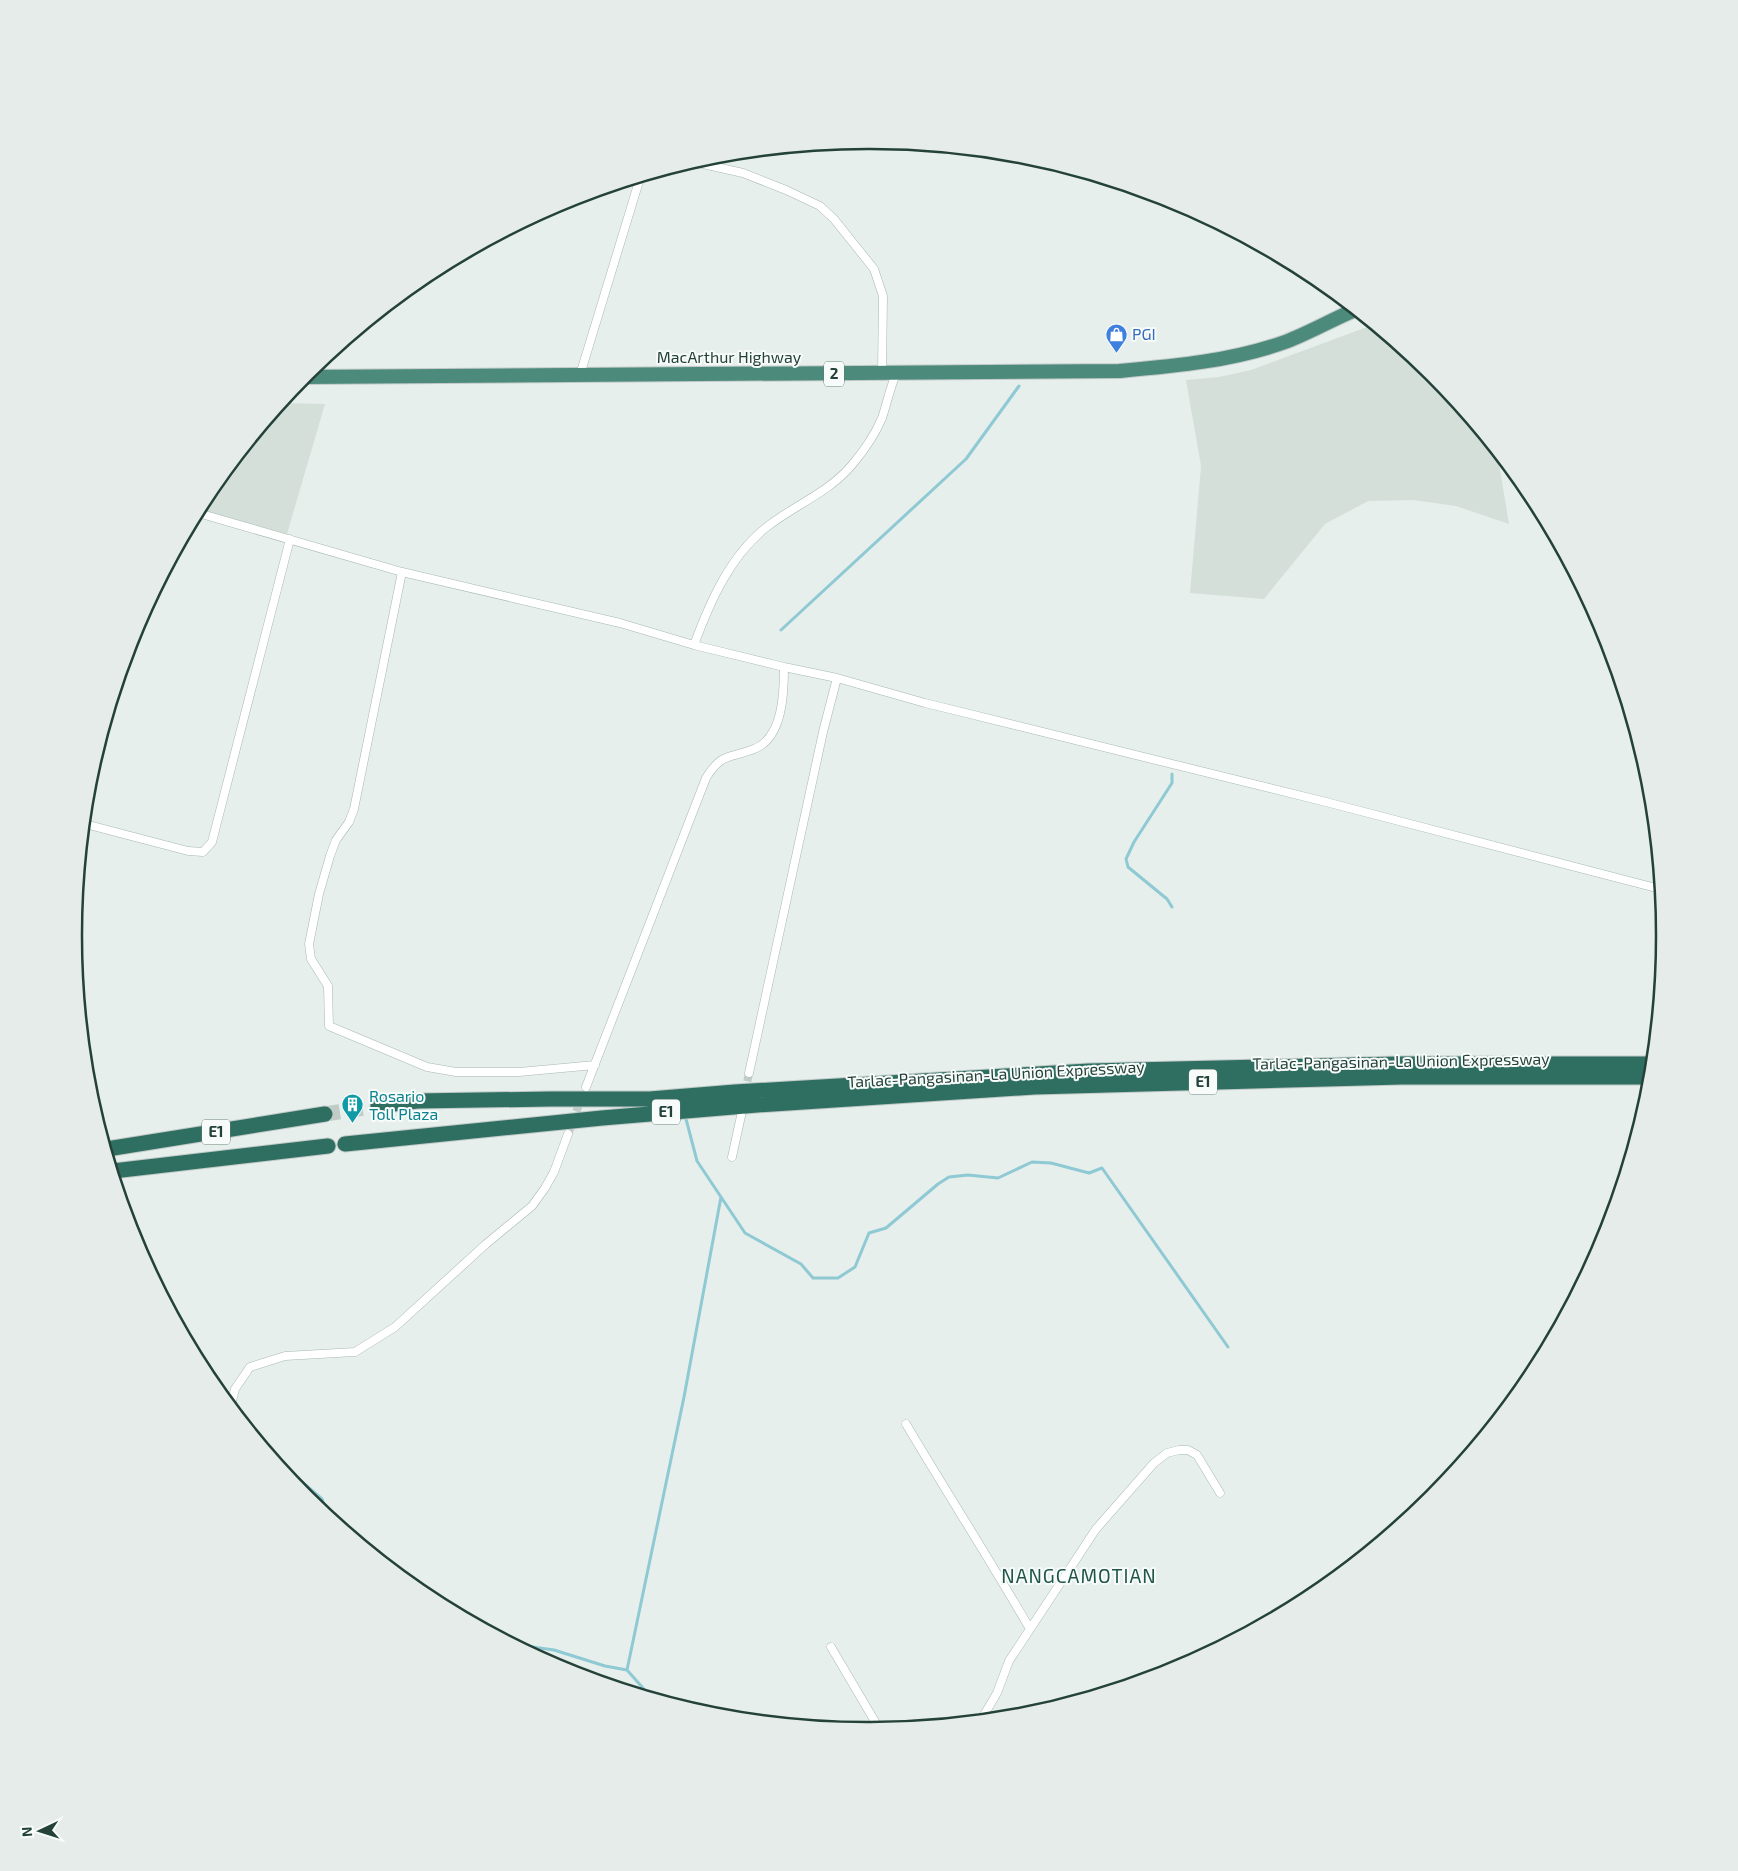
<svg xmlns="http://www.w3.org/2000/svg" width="1738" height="1871" font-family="'Exo 2',sans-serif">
<rect width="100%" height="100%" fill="#e6efeb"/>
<!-- built -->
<path fill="#d4dfda" d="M1365,318l67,55 68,84 -1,7 10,60 -53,-18 -43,-6 -45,1 -43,23 -61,75 -74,-6 11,-127 -15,-86 33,-3 32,-7 116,-43z
M282,403l43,1 -38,130 -90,-20 11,-21z"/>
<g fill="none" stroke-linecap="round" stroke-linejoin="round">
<!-- stream -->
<path stroke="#8ec9d4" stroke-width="3" d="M781,630l185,-171 53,-73
M1172,907l-5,-8 -39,-32 -2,-8 8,-17 38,-59v-9
M686,1119l11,42 48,72 56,31 12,14h25l17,-11 14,-34 17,-5 52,-44 11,-7 19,-2 30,3 34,-16 19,1 38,10 13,-5 126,179
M274,1458l48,41 5,16
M518,1645l36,5 51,16 22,4 23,26
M627,1670l57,-273 37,-200"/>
<!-- minor-tunnel -->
<path stroke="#bfccc8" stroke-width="8" stroke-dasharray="8 4" stroke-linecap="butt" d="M745,1093l4,-20
M568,1134l13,-35"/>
<!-- motorway-tunnel -->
<path stroke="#bfccc8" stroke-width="15" stroke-dasharray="15 8" stroke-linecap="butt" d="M325,1114l53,-8"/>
<defs>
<path id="minor" d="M694,162l49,11 43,17 34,16 14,13 40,50 9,27 -1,77
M580,375l60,-197
M198,513l204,59 218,51 74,22 90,22 53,11 88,25 401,99 334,87
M402,572l-48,237 -5,13 -13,18 -6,16 -11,38 -10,50 2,15 17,27 1,40 98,41 29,5h63l76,-7
M694,645c16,-43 36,-90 74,-119 27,-21 61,-34 83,-60 12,-14 24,-31 31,-48 5,-15 8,-30 14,-44
M85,824l103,27 15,1 9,-10 78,-303
M749,1073l74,-341 14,-54
M586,1087l120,-309c16,-26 23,-19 48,-29 29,-11 30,-56 30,-82
M732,1157l9,-41
M231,1405l4,-16 15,-22 35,-11 70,-4 40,-25 91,-83 46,-38 13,-18 9,-16 14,-38
M906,1424c41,69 84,136 124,205
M831,1647l49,83
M981,1720l16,-27 12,-32 87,-132 58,-66 13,-10 12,-3h9l9,5 23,38"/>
<path id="trunk" d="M304,377l815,-6c56,-5 113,-10 166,-29 24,-9 46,-22 70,-32"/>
<path id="motorway" d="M378,1106l39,-5 133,-2h100l85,-7 354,-21 309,-7h254
M345,1144l257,-26 155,-13 277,-18 367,-10h249
M107,1149l218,-35
M113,1171l215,-25"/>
</defs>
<!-- minor casing -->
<use href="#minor" stroke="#a8b8b2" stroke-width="9"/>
<!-- trunk casing -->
<use href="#trunk" stroke="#c2cac8" stroke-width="16"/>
<!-- motorway casing -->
<use href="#motorway" stroke="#c2cac8" stroke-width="17"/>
<!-- minor -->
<use href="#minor" stroke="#fff" stroke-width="8"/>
<!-- trunk -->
<use href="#trunk" stroke="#4c8a7c" stroke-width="14"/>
<!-- motorway -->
<use href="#motorway" stroke="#2f6f62" stroke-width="15"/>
</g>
<!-- icons -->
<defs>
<symbol id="shop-pin" viewBox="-11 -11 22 30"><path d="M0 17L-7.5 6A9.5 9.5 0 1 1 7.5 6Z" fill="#3f7fe0" stroke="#f7fbf9"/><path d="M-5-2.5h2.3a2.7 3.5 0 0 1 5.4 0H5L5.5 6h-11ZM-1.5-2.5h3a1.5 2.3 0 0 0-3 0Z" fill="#fff"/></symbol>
<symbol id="building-pin" viewBox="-11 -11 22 30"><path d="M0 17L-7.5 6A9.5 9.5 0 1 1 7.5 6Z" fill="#0f9aa8" stroke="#f7fbf9"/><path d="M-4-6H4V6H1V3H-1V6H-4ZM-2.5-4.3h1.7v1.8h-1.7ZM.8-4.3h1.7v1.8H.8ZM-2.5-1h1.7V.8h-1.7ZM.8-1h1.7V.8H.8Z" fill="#fff"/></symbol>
</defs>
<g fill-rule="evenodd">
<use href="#shop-pin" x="1104" y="322" width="25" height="34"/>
<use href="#building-pin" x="340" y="1092" width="25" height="34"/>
</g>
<g text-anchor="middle" stroke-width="4" stroke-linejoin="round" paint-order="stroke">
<!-- shield labels -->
<g fill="#f7fbf9" stroke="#637a73" stroke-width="1">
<rect x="824" y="361.5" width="20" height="25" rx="4"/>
<rect x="1189" y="1069.5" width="28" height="25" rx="4"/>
<rect x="652" y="1099.5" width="28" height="25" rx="4"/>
<rect x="202" y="1119.5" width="28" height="25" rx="4"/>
</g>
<g font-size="15" font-weight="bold" fill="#24423a">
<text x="834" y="379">2</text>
<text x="1203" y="1087">E1</text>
<text x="666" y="1117">E1</text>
<text x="216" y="1137">E1</text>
</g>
<!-- shop labels -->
<g font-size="16" fill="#366cbe" stroke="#f7fbf9" text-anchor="start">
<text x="1132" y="340">PGI</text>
</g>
<!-- street labels -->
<g font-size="16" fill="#24423a" stroke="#f7fbf9">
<text x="729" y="363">MacArthur Highway</text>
<text transform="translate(1401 1061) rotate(-1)" y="6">Tarlac-Pangasinan-La Union Expressway</text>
<text transform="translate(996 1074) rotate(-3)" y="6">Tarlac-Pangasinan-La Union Expressway</text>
</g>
<!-- culture labels -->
<g font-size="16" fill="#0d838f" stroke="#f7fbf9" text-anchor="start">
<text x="369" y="1102">Rosario<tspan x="369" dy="18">Toll Plaza</tspan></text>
</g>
<!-- quarter labels -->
<g font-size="19" letter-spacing="1" fill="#1f5548" stroke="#f7fbf9">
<text x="1079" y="1583">NANGCAMOTIAN</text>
</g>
</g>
<!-- crop -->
<path d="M0 0H1738V1871H0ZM868 149H870A786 786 0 0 1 1656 935V936A786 786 0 0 1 870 1722H868A786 786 0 0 1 82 936V935A786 786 0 0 1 868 149Z" fill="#e6ecea" fill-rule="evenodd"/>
<path fill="none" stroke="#24423a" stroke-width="2.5" d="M868 149H870A786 786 0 0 1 1656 935V936A786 786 0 0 1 870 1722H868A786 786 0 0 1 82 936V935A786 786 0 0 1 868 149Z"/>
<!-- north arrow -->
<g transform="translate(40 1831) rotate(266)" stroke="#f7fbf9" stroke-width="4" paint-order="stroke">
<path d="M0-4L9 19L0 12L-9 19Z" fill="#24423a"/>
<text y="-8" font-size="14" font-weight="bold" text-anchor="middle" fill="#24423a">N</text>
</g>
</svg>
